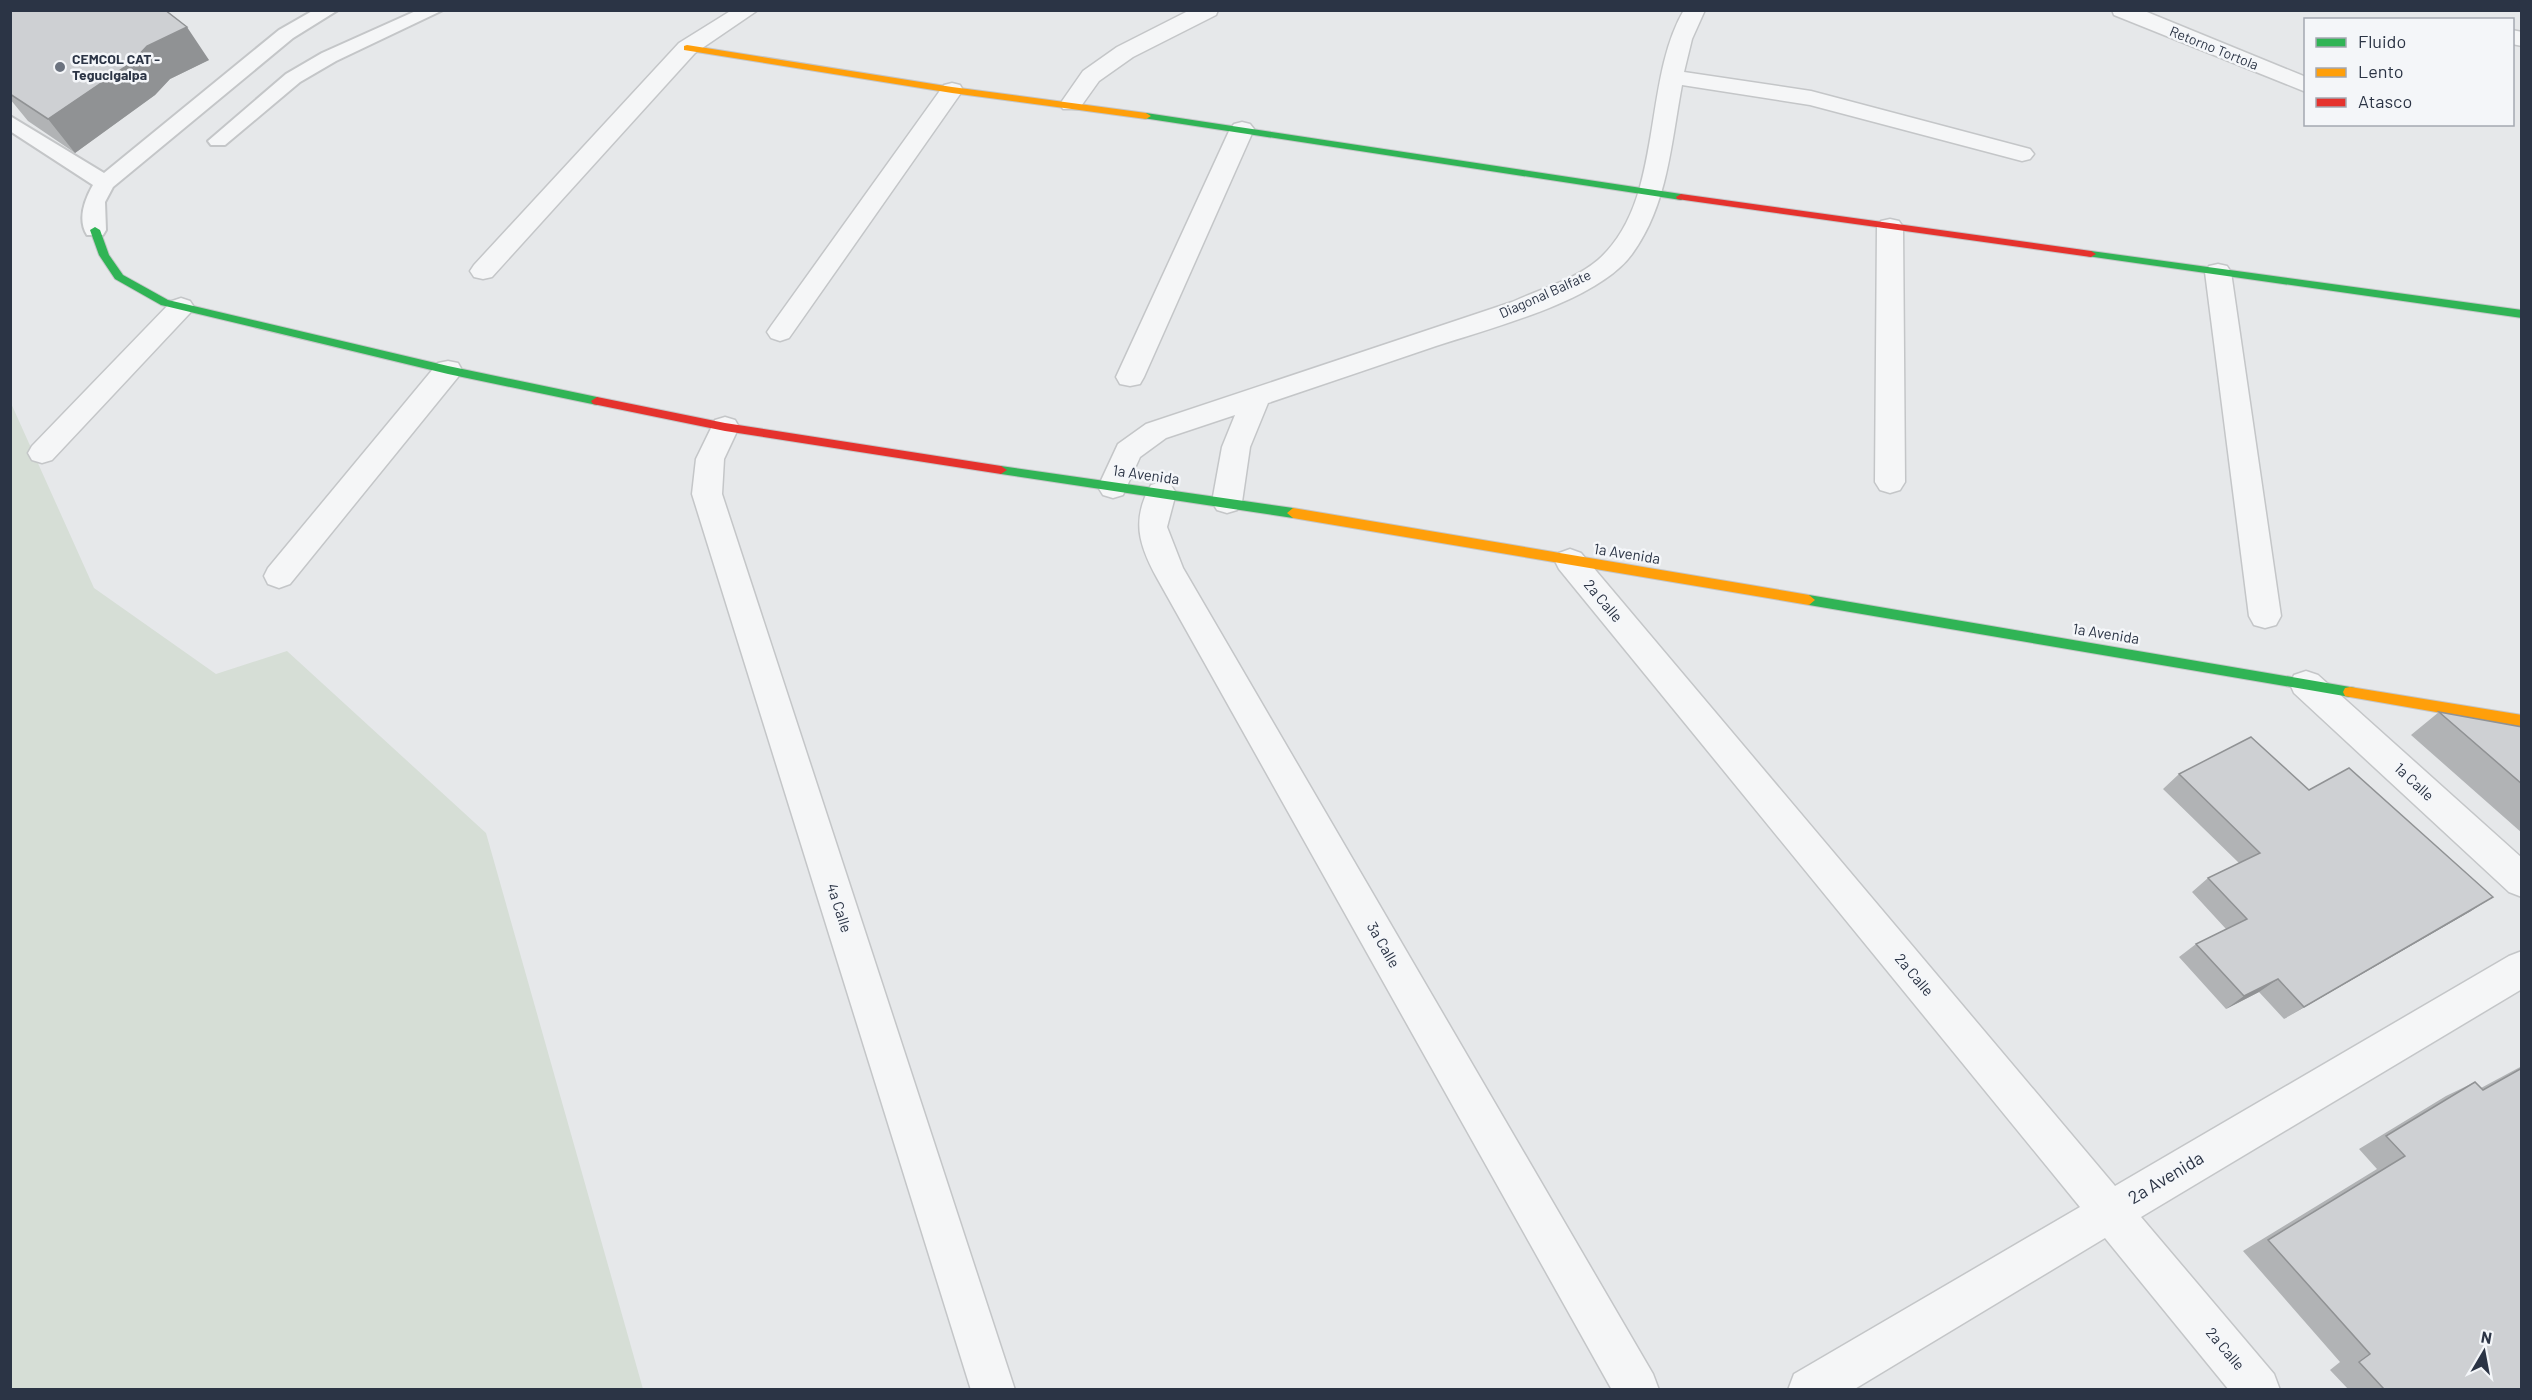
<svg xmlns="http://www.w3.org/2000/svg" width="2532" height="1400" font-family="Barlow,sans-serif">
<rect width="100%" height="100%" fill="#e6e8ea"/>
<!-- green -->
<path fill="#d6ded6" d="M10,401l84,187 122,86 71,-23 199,182 157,556h-632z"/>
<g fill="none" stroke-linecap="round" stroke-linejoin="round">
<defs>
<path id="lane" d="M314,10h24l-45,28 -180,149 -8,15 1,28 -3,5h-16c-10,-16 -2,-36 6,-50l-83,-54v-15l94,57 175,-143z
M418,10h25l-107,51 -36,21 -75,63h-14l-3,-4 78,-67 36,-21z"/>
<path id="street" d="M732,10h26l-63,43 -203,224 -9,2 -9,-2 -4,-6 4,-6 205,-222z
M1190,10h28l-2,5 -83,42 -34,24 -20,28h-16l-3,-5 23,-33 34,-24z
M1684,10h21l-13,29 -8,33 127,19 219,58 4,5 -4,5 -8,2 -212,-56 -128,-20c-11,58 -14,120 -50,169 -34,47 -141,74 -196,92 -56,19 -112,38 -168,57l-18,44 -8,55 -5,8 -10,3 -10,-3 -5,-8 10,-55 13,-32 -69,23 -26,19 -17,38 -10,3 -10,-3 -5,-8 20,-43 28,-20 366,-122c28,-13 63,-22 86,-42 67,-59 43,-177 86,-250z
M2112,10h30l164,67v15l-192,-77z
M2512,30l10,2v14l-10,-2z
M952,83l8,2 3,5 -174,248 -9,3 -9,-3 -4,-6 4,-6 173,-241z
M1242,122l8,2 4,5 -110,248 -4,7 -10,2 -10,-2 -4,-7 114,-248 4,-5z
M1890,219l9,2 4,6 2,255 -5,8 -10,3 -10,-3 -5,-8 2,-255 4,-6z
M2218,264l9,2 4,6 50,344 -5,9 -11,3 -11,-3 -5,-9 -44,-344 4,-6z
M181,298l9,3 4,6 -4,6 -138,147 -10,3 -10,-3 -4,-7 4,-7 140,-145z
M448,361l10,2 4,7 -4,7 -168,207 -11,4 -11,-4 -4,-8 4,-8 170,-205z
M725,417l10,3 4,7 -15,32 -2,35 293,896h-44l-279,-896 4,-35 19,-39z
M1161,482l10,3 5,8 -9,34 16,41 470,806 6,16h-47l-455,-812c-18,-33 -26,-58 -6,-93z
M1570,549l11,4 534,633 394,-230 13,-5v38l-381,228 133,157 6,16h-51l-124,-152 -252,152h-65l6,-16 286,-167 -521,-638 -4,-8 4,-8z
M2306,671l12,4 204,183v39l-13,-5 -215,-199 -4,-9 4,-9z"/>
<path id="fast" d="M1146,113l535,81 5,3 -5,3 -538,-82v-4z
M95,227l5,3 9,25 14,20 45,25 280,66 149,31 6,4 -6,4 -149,-31 -287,-69 -46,-26 -16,-24 -9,-25z
M2091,251l431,59v8l-435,-62 -1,-2z
M1001,466l292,42 6,5 -6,5 -292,-44 -6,-4z
M1809,595l541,92 5,1 2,4 -2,4 -5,1 -541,-92 -6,-5z"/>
<path id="slow" d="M687,45l265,42 194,26 5,3 -5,3 -194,-26 -268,-43v-4z
M1293,508l516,87 6,5 -6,5 -516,-87 -6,-5z
M2350,687l172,28v12l-172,-30 -5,-1 -2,-4 2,-4z"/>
<path id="jam" d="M1681,194l410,57 5,3 -5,3 -414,-58 -1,-2z
M597,397l128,26 276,43 6,4 -6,4 -276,-43 -132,-27 -2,-3z"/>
</defs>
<!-- lane casing -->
<use href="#lane" stroke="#c4c6c8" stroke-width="4"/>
<!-- street casing -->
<use href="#street" stroke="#c4c6c8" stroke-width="3"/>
<!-- fast casing -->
<use href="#fast" stroke="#c4c6c8" stroke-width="2"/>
<!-- slow casing -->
<use href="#slow" stroke="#c4c6c8" stroke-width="2"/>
<!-- jam casing -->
<use href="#jam" stroke="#c4c6c8" stroke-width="2"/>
<!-- lane -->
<use href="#lane" fill="#f5f6f7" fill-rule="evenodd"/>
<!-- street -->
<use href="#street" fill="#f5f6f7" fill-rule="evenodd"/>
<!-- fast -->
<use href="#fast" fill="#30b455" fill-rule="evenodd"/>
<!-- slow -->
<use href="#slow" fill="#ff9f0a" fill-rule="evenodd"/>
<!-- jam -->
<use href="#jam" fill="#e5322d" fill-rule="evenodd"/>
</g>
<!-- wall -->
<path fill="#b1b3b5" d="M10,10l199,50 -39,19 -15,16 -80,58 -47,-32 -18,-22z
M2439,712l83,15v106l-111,-98z
M2179,774l130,16 162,121 -187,108 -25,-27 -33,17 -47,-52 17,-13 30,-15 -34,-37 16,-14 31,-15 -76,-74z
M2522,1066v323h-174l-18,-19 10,-8 -97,-111 134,-82 -18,-20 87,-53 29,-14 6,6z"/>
<!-- shaded-wall -->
<path fill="#909294" d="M187,27l22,33 -39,19 -15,16 -80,58 -27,-34 99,-73z
M2493,897l-22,14 -187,108 20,-12z
M2278,979l-19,13 -33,17 18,-13z"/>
<!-- building -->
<path fill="#ced0d3" stroke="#909294" stroke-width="1.5" d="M10,10h155l22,17 -40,19 -15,16 -84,57 -38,-25z
M2439,712l83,15v57z
M2251,737l58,53 40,-22 144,129 -189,110 -26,-28 -34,17 -48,-52 51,-25 -39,-41 52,-25 -81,-79z
M2522,1068v321h-138l-25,-27 11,-8 -102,-114 137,-84 -19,-20 89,-54 8,8z"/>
<!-- markers -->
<circle fill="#6c737f" stroke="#f4f6f9" stroke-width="2" cx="60" cy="67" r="6"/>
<g text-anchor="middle" stroke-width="5" stroke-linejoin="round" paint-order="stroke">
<!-- far-street labels -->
<g font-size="14" fill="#2b3445" stroke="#f4f6f9">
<text transform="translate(2214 48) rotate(22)" y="5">Retorno Tortola</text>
<text transform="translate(1545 294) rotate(-24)" y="5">Diagonal Balfate</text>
</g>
<!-- far-poi labels -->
<g font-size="14" font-weight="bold" fill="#2b3445" stroke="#f4f6f9" text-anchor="start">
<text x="72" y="64">CEMCOL CAT -<tspan x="72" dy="16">Tegucigalpa</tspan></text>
</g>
<!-- street labels -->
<g font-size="15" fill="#2b3445" stroke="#f4f6f9">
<text transform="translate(1146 475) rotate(8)" y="5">1a Avenida</text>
<text transform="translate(1627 554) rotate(9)" y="5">1a Avenida</text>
<text transform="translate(1603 601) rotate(50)" y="5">2a Calle</text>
<text transform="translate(2106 634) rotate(9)" y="5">1a Avenida</text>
<text transform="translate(2414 782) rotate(43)" y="5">1a Calle</text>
<text transform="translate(839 908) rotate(72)" y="5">4a Calle</text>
<text transform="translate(1383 945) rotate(60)" y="5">3a Calle</text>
<text transform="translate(1914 975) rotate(50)" y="5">2a Calle</text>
<text transform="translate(2225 1349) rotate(50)" y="5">2a Calle</text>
</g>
<!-- near-street labels -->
<g font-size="18" fill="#2b3445" stroke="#f4f6f9">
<text transform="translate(2166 1178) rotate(-31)" y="6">2a Avenida</text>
</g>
</g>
<!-- border -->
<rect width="2532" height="1400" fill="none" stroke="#2b3445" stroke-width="24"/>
<!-- legend -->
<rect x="2304" y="18" width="210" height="108" fill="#f4f6f9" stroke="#a4a8b1" stroke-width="1.5"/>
<rect x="2316" y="38" width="30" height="9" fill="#30b455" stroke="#a4a8b1" stroke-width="1.5"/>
<text x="2358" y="48" font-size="18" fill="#2b3445">Fluido</text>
<rect x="2316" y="68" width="30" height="9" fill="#ff9f0a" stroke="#a4a8b1" stroke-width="1.5"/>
<text x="2358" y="78" font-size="18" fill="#2b3445">Lento</text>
<rect x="2316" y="98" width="30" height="9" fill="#e5322d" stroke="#a4a8b1" stroke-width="1.5"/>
<text x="2358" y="108" font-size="18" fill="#2b3445">Atasco</text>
<!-- north arrow -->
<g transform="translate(2484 1352) rotate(10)" stroke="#f4f6f9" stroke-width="4.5" paint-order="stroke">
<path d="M0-4.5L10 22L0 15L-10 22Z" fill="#2b3445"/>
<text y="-9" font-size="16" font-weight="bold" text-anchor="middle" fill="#2b3445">N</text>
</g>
</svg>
